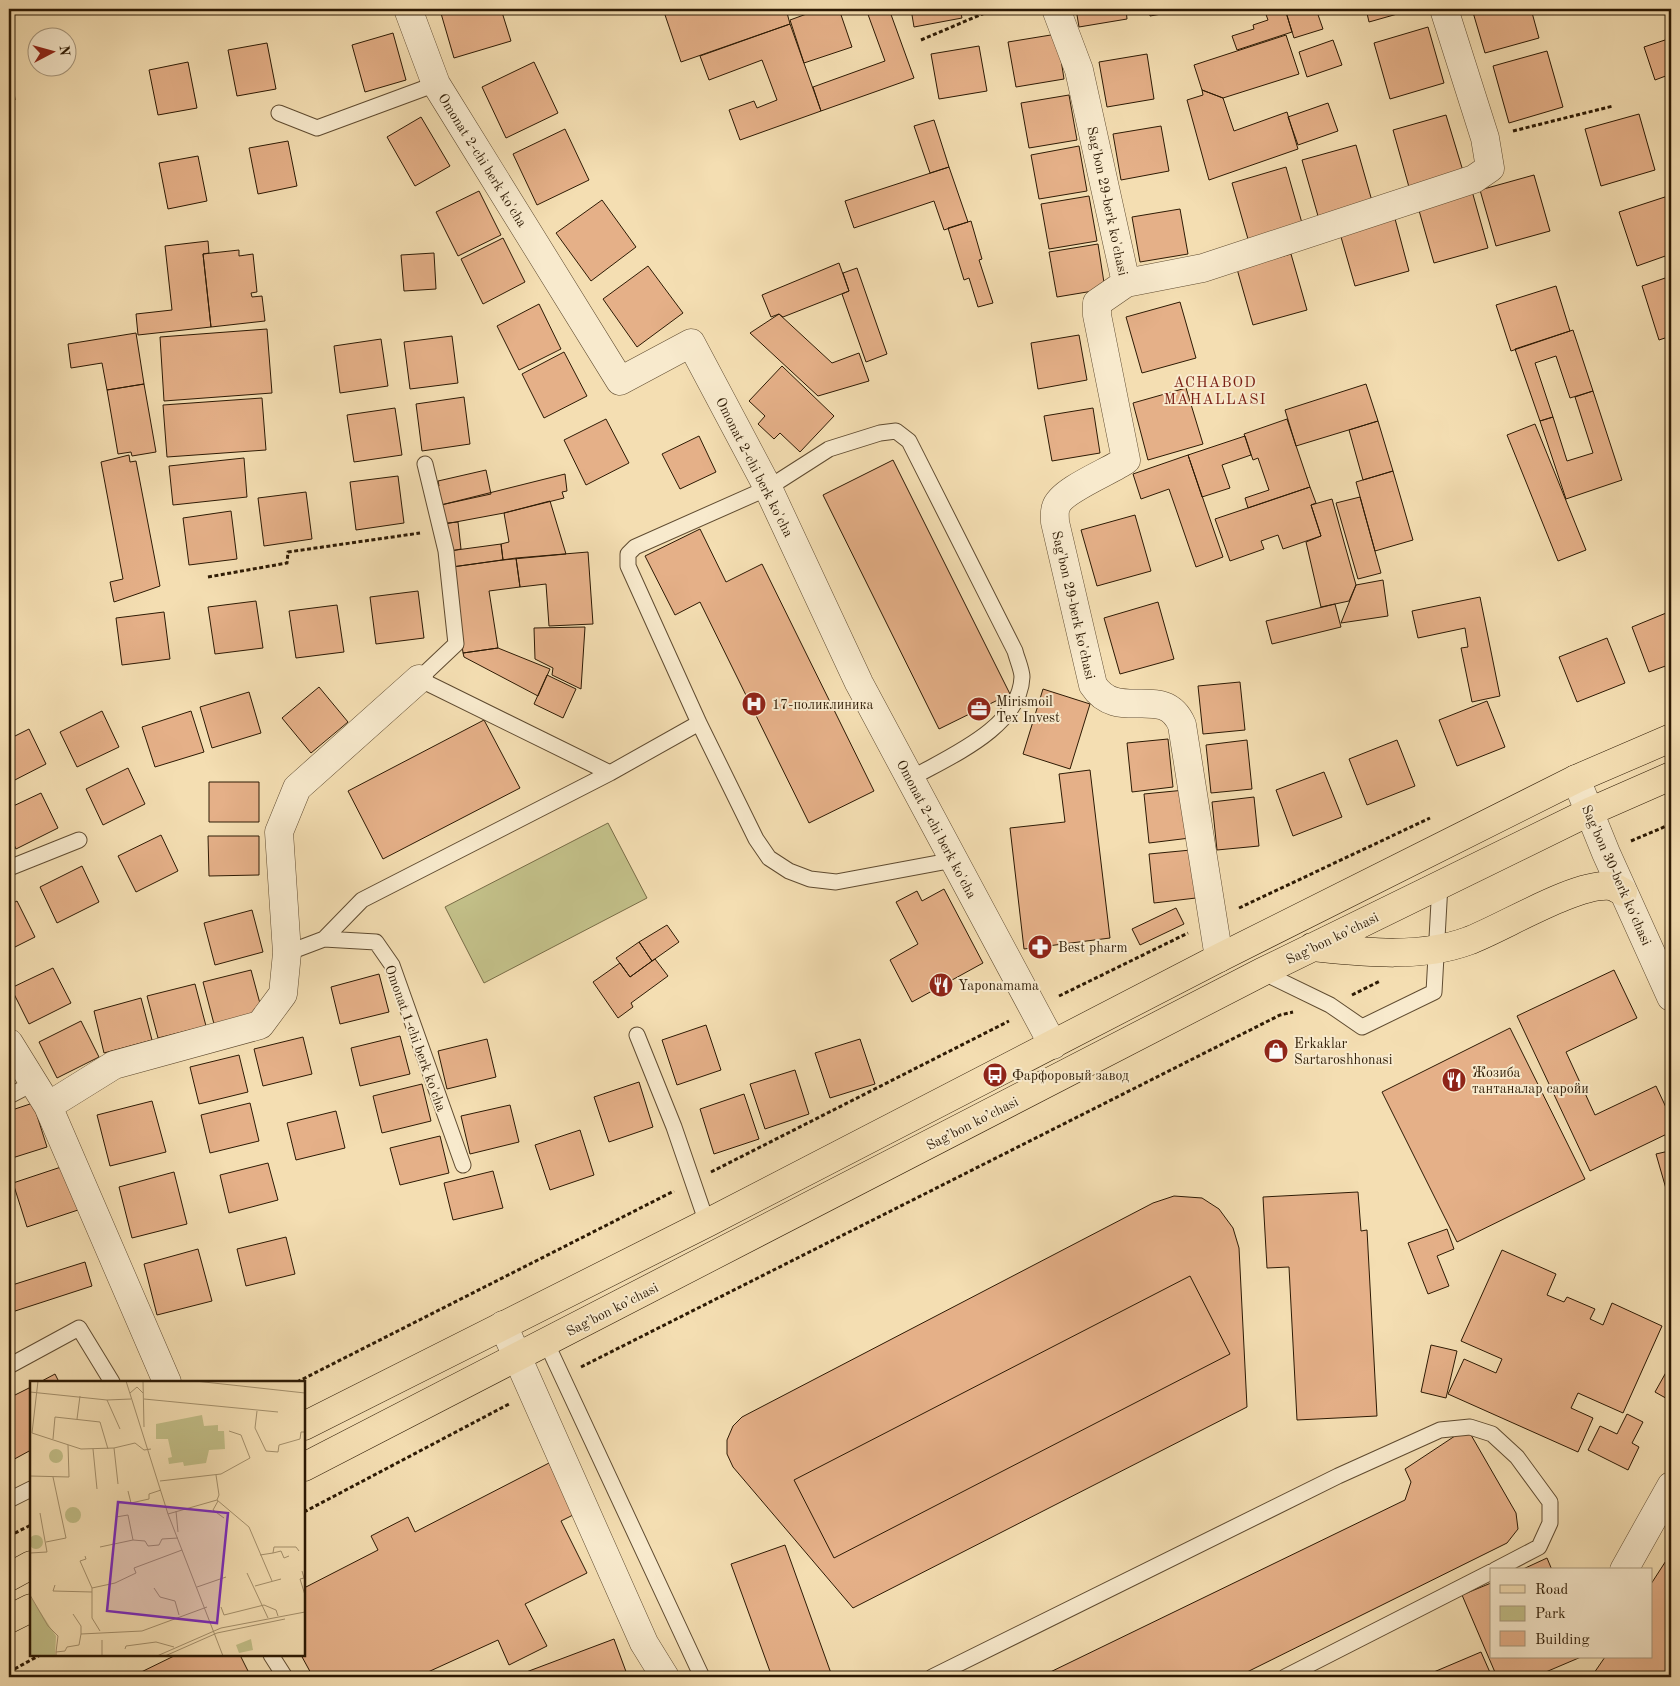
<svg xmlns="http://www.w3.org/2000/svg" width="1680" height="1686" font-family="'Old Standard TT',serif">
<rect width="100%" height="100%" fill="#f4deb2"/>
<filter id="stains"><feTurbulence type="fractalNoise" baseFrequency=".004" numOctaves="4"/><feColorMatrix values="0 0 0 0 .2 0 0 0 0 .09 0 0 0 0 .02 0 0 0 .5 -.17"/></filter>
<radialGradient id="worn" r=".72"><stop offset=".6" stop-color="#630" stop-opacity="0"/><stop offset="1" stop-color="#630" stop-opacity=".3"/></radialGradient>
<!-- green -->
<path fill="#c2bf88" stroke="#786c46" d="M608,823l39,75 -163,85 -39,-76z"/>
<!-- building -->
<path fill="#e5b088" stroke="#2d1a04" d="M443,9h58l10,32 -57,17 -14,-48z
M663,9h123l4,15 -109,38z
M810,9h29l13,38 -48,16 -14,-43 22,-8z
M866,9h23l25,69 -93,33 -8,-24 72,-26z
M911,9h49l2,9 -48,9z
M1076,9h50l1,10 -48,8z
M1149,9h41l-40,7z
M1264,9h21l7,23 -55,18 -5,-14 22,-7 -1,-4 15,-5z
M1285,9h31l7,20 -29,9z
M1366,9h49l-46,13z
M1472,9h59l8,29 -54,15z
M790,24l31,87 -81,29 -11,-30 25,-9 3,7 20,-8 -15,-40 -53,20 -9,-24z
M1428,27l16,56 -54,16 -16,-56z
M393,33l13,47 -41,12 -13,-47z
M1057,34l7,45 -48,8 -8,-45z
M1286,35l13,39 -76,24 -21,-8 -8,-25z
M1671,38v36l-16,6 -11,-33z
M1333,40l9,25 -35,12 -8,-25z
M267,43l9,46 -39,7 -9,-46z
M979,46l8,45 -48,8 -8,-45z
M1547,51l16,56 -54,16 -16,-57z
M9,53l6,47 -6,1z
M1147,54l7,45 -47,8 -8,-45z
M188,62l9,46 -39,7 -9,-45z
M534,62l24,51 -52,25 -24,-51z
M1202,90l21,8 11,33 53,-19 11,37 -89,31 -22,-80 16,-5z
M1069,95l8,45 -48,8 -8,-45z
M1328,103l10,28 -40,14 -10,-28z
M1639,114l16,56 -54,16 -16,-57z
M1446,115l17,56 -54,16 -16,-57z
M421,117l29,49 -35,20 -28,-49z
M934,120l15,47 -19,6 -16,-47z
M1161,126l8,45 -48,9 -8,-46z
M565,129l24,51 -52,25 -24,-51z
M288,141l9,45 -39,8 -9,-46z
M1356,145l16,56 -54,15 -16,-56z
M1079,146l8,45 -48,8 -8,-44z
M198,156l9,45 -39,8 -9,-46z
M949,167l19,55 -24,8 -10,-29 -80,27 -9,-27z
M1286,167l16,56 -54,16 -16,-56z
M1534,175l16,56 -54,15 -16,-56z
M479,191l22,44 -43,21 -22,-44z
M1472,191l16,57 -54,15 -16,-56z
M1671,195v59l-34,12 -18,-54z
M1089,196l8,45 -48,8 -8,-45z
M602,200l34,47 -45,34 -35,-48z
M1180,209l8,45 -48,8 -8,-45z
M1394,215l15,56 -54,15 -16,-56z
M971,221l11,38 -3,1 14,43 -15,4 -9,-29 -5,2 -16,-52z
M503,238l22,44 -42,22 -22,-45z
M208,241l1,12 -6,1 8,73 -73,8 -2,-21 36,-4 -7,-64z
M1098,244l7,45 -48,8 -8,-45z
M239,250v6l14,-2 4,38 -6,1 1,4 10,-1 3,25 -54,6 -8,-73z
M434,253l2,36 -32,2 -3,-36z
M1291,254l16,56 -54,15 -16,-56z
M839,263l10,28 -66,26 -4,-3 -8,3 -9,-22z
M648,266l35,47 -46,34 -34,-48z
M857,268l30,86 -21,8 -24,-68 7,-3 -6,-18z
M1671,276v60l-12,4 -17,-54z
M1556,286l14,45 -59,20 -15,-46z
M1180,302l16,56 -54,15 -16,-56z
M539,304l22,45 -42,21 -22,-44z
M779,314l53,49 27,-10 10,28 -51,15 -68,-63z
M267,329l5,64 -108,8 -4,-64z
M1573,330l20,61 -23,7 -14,-42 -21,7 18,54 -13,4 -25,-72z
M136,333l8,51 -37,6 -5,-27 -31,5 -3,-24z
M1079,335l8,45 -49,9 -7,-46z
M452,336l6,47 -48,6 -6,-47z
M381,339l7,47 -48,7 -6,-47z
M564,352l23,44 -43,22 -22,-44z
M782,366l52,50 -34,36 -20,-19 -6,6 -16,-15 7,-8 -16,-15z
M144,384l12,68 -24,4 -1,-4 -13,2 -11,-64z
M1366,384l12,37 -82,25 -11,-36z
M1186,388l17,56 -55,16 -15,-57z
M1593,391l29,89 -56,19 -26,-78 13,-4 14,44 26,-8 -18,-56z
M464,397l6,47 -48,7 -6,-47z
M262,398l4,52 -99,7 -4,-52z
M395,408l7,47 -48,7 -7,-47z
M1093,408l7,45 -48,8 -8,-45z
M606,419l23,44 -43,22 -22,-45z
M1287,419l23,68 -62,21 -3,-10 24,-8 -11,-32 -5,2 -9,-26z
M1378,421l15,50 -30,9 -14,-50z
M1535,424l51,126 -28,11 -51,-126z
M699,436l17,36 -36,17 -18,-35z
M1245,436l6,19 -29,10 8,23 -28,9 -14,-42z
M129,455l1,7 6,-1 24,125 -46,16 -4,-20 13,-3 -22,-117z
M1188,455l35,102 -27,10 -27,-78 -28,10 -8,-25z
M244,458l3,39 -74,8 -4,-39z
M893,460l117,234 -71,35 -116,-234z
M486,470l5,24 -55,12 -4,-18 7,-2 -1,-5z
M1393,471l20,69 -38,11 -19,-69z
M565,474l2,17 -5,1 2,6 -60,15 -59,11 -4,-19z
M398,476l6,47 -48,7 -6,-48z
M1310,487l6,16 -5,2 10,31 -38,13 -5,-14 -17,6 3,8 -34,12 -15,-42z
M306,492l6,47 -48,7 -6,-48z
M1360,497l21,76 -23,6 -22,-76z
M1332,499l24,86 -7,16 -28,6 -15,-65 15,-6 -10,-31z
M550,501l16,53 -63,6 -2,-16 8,-2 -5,-29z
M231,511l6,48 -48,6 -6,-47z
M1135,515l16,56 -54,15 -16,-56z
M458,522l3,27 -10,2 -4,-28z
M700,529l26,53 36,-18 112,227 -65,32 -109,-221 -25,13 -30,-59z
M501,544l2,16 -51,7 -3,-16z
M588,552l5,72 -44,2 -3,-42 -26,3 -4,-29z
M516,558l4,29 -31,4 9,57 -35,5 -11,-86z
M1383,580l5,36 -47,7 15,-38z
M418,591l6,47 -48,6 -6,-47z
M1480,597l20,99 -28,6 -11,-54 7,-1 -3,-19 -47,10 -6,-27z
M256,601l7,47 -48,6 -7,-47z
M1158,602l16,57 -54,15 -16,-56z
M1335,604l6,23 -69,17 -6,-23z
M337,605l7,47 -48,6 -7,-47z
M1671,611v53l-22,8 -17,-45z
M164,612l6,47 -48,6 -6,-47z
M585,627l-4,62 -29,-14 1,-7 -18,-9 -1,-31z
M1607,638l18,45 -48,19 -18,-45z
M498,648l52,21 -12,27 -74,-39 -1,-4z
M547,675l29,14 -13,29 -29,-14z
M1240,682l5,48 -42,4 -5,-48z
M319,687l29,35 -37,31 -29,-35z
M1043,689l47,15 -20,65 -47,-15z
M249,692l12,41 -49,15 -12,-41z
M1487,701l18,46 -48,19 -18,-46z
M102,711l17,36 -42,20 -17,-35z
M191,711l13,41 -49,15 -13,-40z
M484,720l36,68 -137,71 -35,-68z
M29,729l17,35 -37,19v-44z
M1168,739l5,48 -41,5 -5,-49z
M1247,740l5,49 -41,4 -5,-48z
M1397,740l18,46 -48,19 -18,-46z
M128,768l17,36 -42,21 -17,-36z
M1090,770l20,168 -86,11 -14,-121 55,-6 -6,-48z
M1324,772l18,45 -49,19 -17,-46z
M209,782h50v40h-50z
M1185,790l5,48 -41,5 -5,-49z
M41,793l17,35 -42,21 -7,-15v-26z
M1254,797l5,49 -42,4 -5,-48z
M161,835l17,36 -42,21 -18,-36z
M208,836h51v39l-50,1z
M1191,850l5,48 -42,5 -5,-49z
M82,866l17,36 -42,21 -17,-36z
M944,889l39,74 -71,39 -22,-42 28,-16 -22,-42 21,-11 5,10z
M17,901l18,36 -26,13v-45z
M1176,908l8,16 -44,21 -8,-16z
M252,910l11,42 -48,13 -11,-42z
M667,925l12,17 -27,19 -13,-19z
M639,942l13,19 -22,16 -14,-19z
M655,959l13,17 -37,27 2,4 -15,11 -25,-36 27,-19 10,14z
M53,968l18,35 -42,21 -18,-36z
M251,970l11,41 -48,13 -11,-42z
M1614,970l23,48 -71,34 29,63 61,-29 15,32v14l-81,39 -73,-155z
M379,974l10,38 -49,12 -9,-37z
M195,984l11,42 -48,12 -11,-42z
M141,998l11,42 -48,13 -10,-42z
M81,1021l18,36 -42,21 -18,-36z
M706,1025l15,45 -44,15 -15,-45z
M1510,1028l75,151 -128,63 -75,-150z
M400,1036l10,38 -50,12 -9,-38z
M303,1037l9,37 -49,12 -9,-37z
M487,1039l9,38 -49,12 -9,-38z
M860,1039l15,45 -45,14 -15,-45z
M239,1055l9,37 -49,12 -9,-37z
M795,1070l14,44 -44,15 -15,-45z
M639,1082l14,45 -44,15 -15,-45z
M422,1084l9,37 -49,12 -9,-37z
M744,1094l15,45 -45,15 -14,-45z
M152,1101l14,51 -56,14 -13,-51z
M33,1103l14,44 -38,12v-48z
M250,1103l9,38 -49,12 -9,-38z
M510,1105l9,37 -49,12 -9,-38z
M336,1111l9,37 -49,12 -9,-37z
M580,1130l14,45 -44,15 -15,-45z
M440,1136l9,37 -49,12 -10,-37z
M1669,1151l2,8v47l-15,-52z
M268,1163l10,37 -49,13 -9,-38z
M64,1166l14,44 -51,17 -14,-44z
M493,1171l10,37 -50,12 -9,-37z
M174,1172l13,52 -55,14 -13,-51z
M1358,1192l3,39 6,-1 10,186 -80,4 -8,-153 -22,1 -4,-71z
M1174,1196l28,2 17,11 14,19 6,20 8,159 -394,201 -120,-141 -6,-13v-14l6,-14 9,-9 411,-214z
M1447,1229l7,20 -17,7 12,30 -21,8 -20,-51z
M286,1237l9,37 -49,12 -9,-37z
M198,1249l14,52 -55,14 -13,-51z
M1502,1250l54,24 -9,21 17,7 3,-5 28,12 -5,10 13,6 9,-22 50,23 -39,87 -45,-20 -7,15 22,10 -15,34 -130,-58 16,-35 32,14 6,-14 -41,-18z
M85,1262l7,24 -83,27v-27z
M1190,1276l40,78 -396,204 -40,-78z
M1431,1345l26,6 -11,47 -25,-6z
M1669,1367l2,1v33l-16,-9z
M55,1374l4,8h-19z
M31,1387v63l-22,12v-64z
M1627,1414l16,8 -11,21 7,4 -11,23 -40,-20 12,-24 17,8z
M1467,1428l49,85 2,16 -11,14 -270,134h-197l365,-177 6,-18 -6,-13z
M549,1463l26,51 -14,7 26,52 -62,31 22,42 -38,19 -11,-25 -81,37h-104l-12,-22h3v-67l74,-38 -7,-14 37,-19 7,15z
M785,1545l47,131 -5,1h-55l-41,-113z
M1671,1553v124h-71l-6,-4 11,-16h46v-73z
M1547,1558l5,12h-31z
M1491,1583v74h90l-47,20h-37l-35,-82z
M614,1639l14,38h-115z
M1481,1652l11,25h-70z
M176,1655h64l11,22h-120z"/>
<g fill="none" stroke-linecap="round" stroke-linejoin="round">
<defs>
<path id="lane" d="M279,113l38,15 119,-44
M425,464l21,87 10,93 -37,35 191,94
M910,779c38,-22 110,-51 112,-102 0,-7 -5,-18 -7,-26l-106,-210 -13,-10 -16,2 -51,16 -61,39 -133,59 -7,7v12l71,157 57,116 13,19 20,13 21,8 26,3 118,-22
M9,868l70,-28
M324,939l38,-39 248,-127 89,-50
M287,953l37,-14 52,3 16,23 71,200
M1262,972l68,33 32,22 72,-35 6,-108
M637,1035l37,92 33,96
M9,1096l25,-13
M546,1342l156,335
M9,1366l70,-38 33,54
M9,1500l22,-11
M271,1655l14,22
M932,1677l406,-201 102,-46 30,-3 22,7 25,23 33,45v21l-11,24 -44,23
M1285,1677l206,-105"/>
<path id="street" d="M408,9l28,75 184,297 71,-38 77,145 91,195 194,362
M1056,9l23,61 47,213 -29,20v12l29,145c-15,11 -65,30 -70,47 -2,4 -1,11 -1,15l38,163c25,39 71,-3 89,40l37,233
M1126,283l77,-15 271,-89 16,-11 -5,-30 -41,-129
M1576,779l30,74 65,144
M9,1043l39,63 119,276
M48,1106l66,-41 146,-40 23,-31 4,-41 -8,-121 18,-44 122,-109
M503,1325l141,318 21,34
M1624,1570l47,-84"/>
<path id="primary" d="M1312,947c50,5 107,12 156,-6 35,-13 107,-58 142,-55 4,0 9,4 13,6
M304,1426l403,-203 512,-265 357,-179 95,-41
M304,1467l958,-495 327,-160 82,-36
M9,1577l22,-12
M9,1619l22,-11"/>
</defs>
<!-- lane casing -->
<use href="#lane" stroke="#5f4b30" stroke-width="17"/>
<!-- street casing -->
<use href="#street" stroke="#5f4b30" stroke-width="29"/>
<!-- primary casing -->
<use href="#primary" stroke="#2d1a04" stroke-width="29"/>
<!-- path -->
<path stroke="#2d1a04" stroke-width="3" stroke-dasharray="4 2.5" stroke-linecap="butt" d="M921,40l73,-31
M1513,131l100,-25
M208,577l79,-14 1,-11 132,-19
M1631,841l40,-17
M1239,908l191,-90
M1352,995l28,-14
M1059,996l129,-63
M711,1172l298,-151
M581,1367l699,-352 13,-3
M297,1382l377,-191
M304,1512l205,-108
M9,1536l22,-11
M9,1672l31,-17"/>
<!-- lane -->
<use href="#lane" stroke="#f8eacd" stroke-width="15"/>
<!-- street -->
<use href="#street" stroke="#f8eacd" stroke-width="28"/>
<!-- primary -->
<use href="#primary" stroke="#f4deb2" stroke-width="28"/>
</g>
<!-- icons -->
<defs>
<symbol id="hospital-disc" viewBox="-11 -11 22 22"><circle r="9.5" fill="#8f2418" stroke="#f8eacd"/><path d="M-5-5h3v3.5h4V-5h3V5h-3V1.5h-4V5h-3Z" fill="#fff"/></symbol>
<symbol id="office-disc" viewBox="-11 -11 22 22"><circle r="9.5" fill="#8f2418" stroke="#f8eacd"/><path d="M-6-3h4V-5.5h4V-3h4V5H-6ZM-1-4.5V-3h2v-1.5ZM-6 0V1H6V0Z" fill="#fff"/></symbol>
<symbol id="pharmacy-disc" viewBox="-11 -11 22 22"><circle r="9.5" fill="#8f2418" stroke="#f8eacd"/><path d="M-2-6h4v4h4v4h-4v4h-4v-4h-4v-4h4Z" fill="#fff"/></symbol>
<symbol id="restaurant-disc" viewBox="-11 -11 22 22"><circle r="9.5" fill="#8f2418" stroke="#f8eacd"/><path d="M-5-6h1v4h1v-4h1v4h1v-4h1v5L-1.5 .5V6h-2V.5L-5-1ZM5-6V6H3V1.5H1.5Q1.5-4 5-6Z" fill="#fff"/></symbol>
<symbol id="shop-disc" viewBox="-11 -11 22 22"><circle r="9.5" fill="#8f2418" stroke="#f8eacd"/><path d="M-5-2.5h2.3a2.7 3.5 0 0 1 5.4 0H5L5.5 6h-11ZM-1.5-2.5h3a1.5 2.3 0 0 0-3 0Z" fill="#fff"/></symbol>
<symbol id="bus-disc" viewBox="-11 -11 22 22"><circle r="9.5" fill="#8f2418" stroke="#f8eacd"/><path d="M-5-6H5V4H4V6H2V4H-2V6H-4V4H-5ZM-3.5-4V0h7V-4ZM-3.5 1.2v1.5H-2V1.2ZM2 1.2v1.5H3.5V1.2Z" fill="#fff"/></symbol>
</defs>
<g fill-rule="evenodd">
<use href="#hospital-disc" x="740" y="690" width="28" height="28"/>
<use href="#office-disc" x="965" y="695" width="28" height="28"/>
<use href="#pharmacy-disc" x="1026" y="933" width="28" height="28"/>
<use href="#restaurant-disc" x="927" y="971" width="28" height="28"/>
<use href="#shop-disc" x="1262" y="1037" width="28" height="28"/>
<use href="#bus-disc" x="981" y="1061" width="28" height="28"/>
<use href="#restaurant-disc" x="1440" y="1066" width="28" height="28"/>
</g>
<g text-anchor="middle" stroke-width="4" stroke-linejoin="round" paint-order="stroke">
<!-- street labels -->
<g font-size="14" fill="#2d1a04" stroke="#f8eacd">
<text transform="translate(483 160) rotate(58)" y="5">Omonat 2-chi berk ko'cha</text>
<text transform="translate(1108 201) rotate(78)" y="5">Sag'bon 29-berk ko'chasi</text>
<text transform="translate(755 467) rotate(63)" y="5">Omonat 2-chi berk ko'cha</text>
<text transform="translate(1074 605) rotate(77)" y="5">Sag'bon 29-berk ko'chasi</text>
<text transform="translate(937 829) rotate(62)" y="5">Omonat 2-chi berk ko'cha</text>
<text transform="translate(1617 875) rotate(66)" y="5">Sag'bon 30-berk ko'chasi</text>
<text transform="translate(1332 938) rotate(-26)" y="5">Sag’bon ko’chasi</text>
<text transform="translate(416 1038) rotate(70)" y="5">Omonat 1-chi berk ko'cha</text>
<text transform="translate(972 1123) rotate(-27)" y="5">Sag’bon ko’chasi</text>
<text transform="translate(612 1309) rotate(-27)" y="5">Sag’bon ko’chasi</text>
</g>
<!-- poi labels -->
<g font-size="14" fill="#2d1a04" stroke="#f8eacd" text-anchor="start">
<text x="996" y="706">Mirismoil<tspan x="996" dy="16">Tex Invest</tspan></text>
<text x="772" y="709">17-поликлиника</text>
<text x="1058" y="952">Best pharm</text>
<text x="958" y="990">Yaponamama</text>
<text x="1294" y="1048">Erkaklar<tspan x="1294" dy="16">Sartaroshhonasi</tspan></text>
<text x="1472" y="1077">Жозиба<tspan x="1472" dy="16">тантаналар саройи</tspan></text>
<text x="1012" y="1080">Фарфоровый завод</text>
</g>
<!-- neighbourhood labels -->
<g font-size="15" letter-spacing="1" fill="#7a1f14" stroke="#f8eacd">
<text x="1215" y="387">ACHABOD<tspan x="1215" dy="17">MAHALLASI</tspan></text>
</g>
</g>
<!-- overview -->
<g transform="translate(30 1381)">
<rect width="275" height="275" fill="#f4deb2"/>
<path d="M172,34l2,11 14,-1v6h6l1,18 -16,1 -3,13 -22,3 -1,-4 -14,2 -1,-6 4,-1 -4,-18h-12v-15zM19 75a7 7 0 1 1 14 0a7 7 0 1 1-14 0ZM35 134a8 8 0 1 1 16 0a8 8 0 1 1-16 0ZM-1 161a7 7 0 1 1 14 0a7 7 0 1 1-14 0ZM0,215l26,40 -1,20h-25zM221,258l2,11 -14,3 -3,-8z" fill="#c2bf88"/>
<path fill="none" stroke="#a4906c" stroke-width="1" d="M8,0l-6,52 49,16 33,-1 21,-5 9,7 7,-1M96,0l42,133 55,142M113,0l1,46M165,0l110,12M0,11l77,8 24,-1M100,12l7,-6 6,6M114,18l134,13M77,19l13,29M227,30l-2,17 11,23 12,1 1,-7 21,-6 1,-7h4M47,38l3,-23M23,58l2,-22 45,5 8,27M84,67l4,36M63,68l4,40M0,95l39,1 -1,-32M130,100l61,-7 29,-16 -9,-23 -12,-4M98,110l3,12 18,-4v-5l12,-4M187,119l32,27 23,54M188,120l-5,9 11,8M146,130l2,21M138,133l49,-14 2,-5 -3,-20M86,136l12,-2 5,25M16,161l20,-4 -13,-61M70,166l33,-7 12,1 3,5 11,-1 3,-6 16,-1M0,172l17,-1 -7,-39M243,172l8,-2 3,7 5,-2M230,174l13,-2 1,-6h22l3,4M55,175l1,3 -6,2 12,27v30l8,13M0,186v28l18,31 10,10 -2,16M272,190l2,7 -4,1 5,16M217,192l21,45M25,204l-2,6 39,1M225,205l26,-7M167,206l29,-10M62,207l23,-5 21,-10 -2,-5 48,-18M124,207l6,9 15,4 4,14M191,226l3,8 40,-10 12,5 2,6M43,233l8,12v8M95,268l1,-3 30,-4 18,5M26,275v-4l9,-1 2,-4 12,-2 2,-11 61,-3 65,-24M72,275v-16M127,275l64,-28 84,-16M135,275l52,-23 68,-14"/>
<path fill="#7b2cbf" fill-opacity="0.15" stroke="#7b2cbf" stroke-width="2.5" d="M88,121l110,11 -11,110 -110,-12z"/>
<rect width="275" height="275" fill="none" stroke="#2d1a04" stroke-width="2.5"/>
</g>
<!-- margin -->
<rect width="1680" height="1686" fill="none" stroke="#f4deb2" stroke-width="30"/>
<rect x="10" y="10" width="1660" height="1666" fill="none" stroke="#2d1a04" stroke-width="2.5"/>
<rect x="15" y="15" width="1650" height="1656" fill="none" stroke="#2d1a04"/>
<!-- legend -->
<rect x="1490" y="1568" width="162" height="90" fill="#f8eacd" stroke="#a7977d"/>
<rect x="1500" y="1585" width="25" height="8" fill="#f4deb2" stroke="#a7977d"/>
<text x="1535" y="1594" font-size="15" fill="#2d1a04">Road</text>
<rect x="1500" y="1606" width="25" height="15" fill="#c2bf88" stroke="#a7977d"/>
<text x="1535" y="1618" font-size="15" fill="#2d1a04">Park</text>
<rect x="1500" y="1631" width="25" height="15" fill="#e5b088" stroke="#a7977d"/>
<text x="1535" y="1644" font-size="15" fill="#2d1a04">Building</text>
<!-- north arrow -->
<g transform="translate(52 52) rotate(84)"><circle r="24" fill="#f8eacd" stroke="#a7977d"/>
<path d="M0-4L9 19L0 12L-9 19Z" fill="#8f2418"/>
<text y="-8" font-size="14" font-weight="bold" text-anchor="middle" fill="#2d1a04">N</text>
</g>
<rect width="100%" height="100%" filter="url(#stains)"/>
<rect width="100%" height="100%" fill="url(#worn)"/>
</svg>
